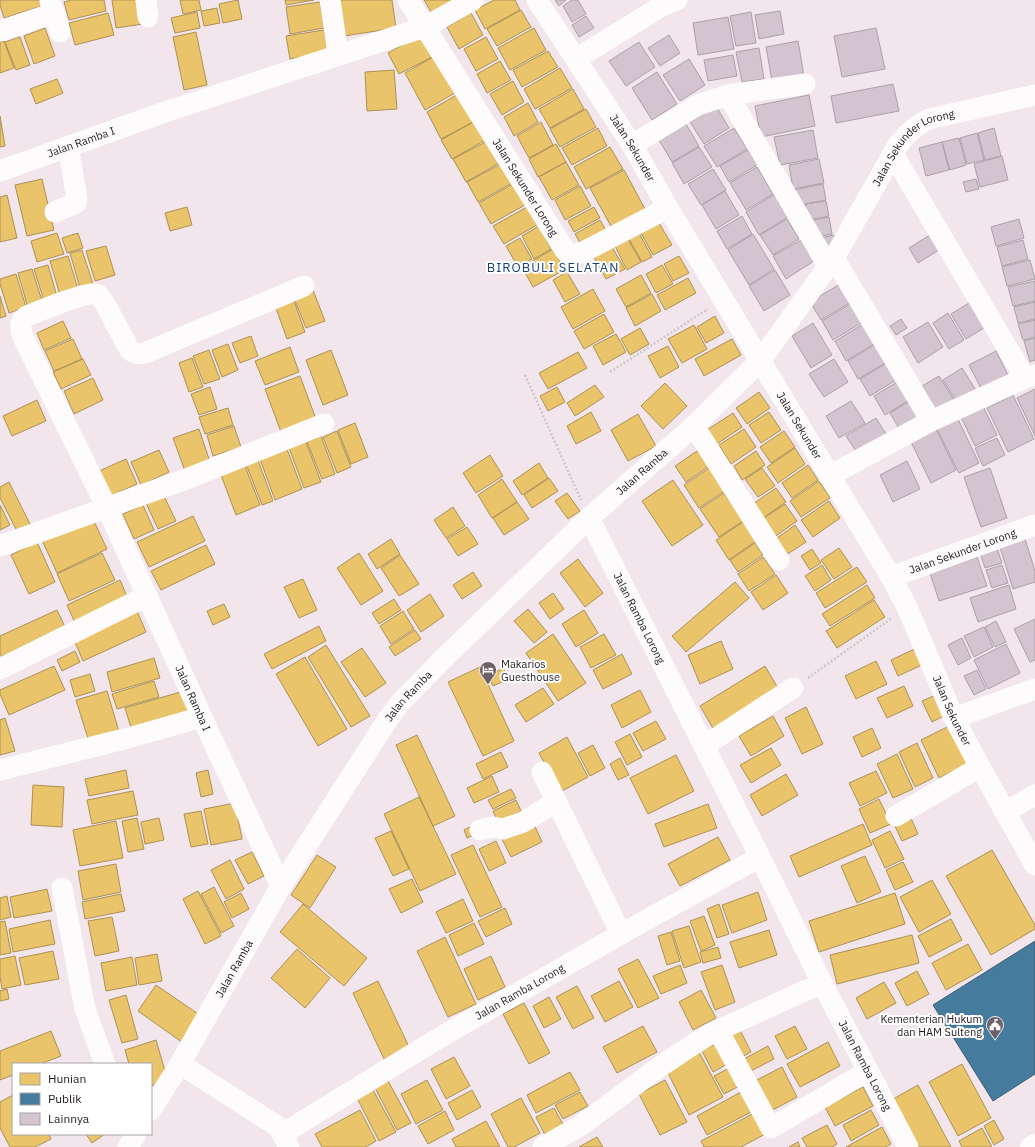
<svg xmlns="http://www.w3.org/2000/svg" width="1035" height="1147" font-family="'IBM Plex Sans',sans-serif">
<rect width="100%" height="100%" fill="#f2e5ec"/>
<!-- homes -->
<path fill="#e9c46a" stroke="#ad9154" d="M0,0h40l2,6 -38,12 -4,-13z
M71,0h33l2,11 -37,9 -5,-18z
M112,0h27l4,24 -27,4z
M180,0h19l2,10 -18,4z
M238,0l4,19 -19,4 -4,-19z
M285,0h29l-28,5z
M338,0h54l4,28 -52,8z
M424,0h37l-27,17z
M494,0h21l5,10 -35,19 -10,-19z
M320,2l4,26 -34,6 -4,-27z
M217,8l3,15 -16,3 -3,-15z
M521,10l10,17 -34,19 -10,-17z
M197,12l3,16 -25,5 -4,-15z
M108,13l6,22 -39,10 -6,-22z
M471,13l12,22 -24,14 -12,-22z
M45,28l10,28 -21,8 -10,-28z
M534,28l12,22 -36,20 -12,-22z
M324,30l4,23 -38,6 -4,-23z
M196,32l11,53 -23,5 -11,-53z
M422,34l12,22 -35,18 -11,-21z
M20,37l10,28 -14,5 -11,-28z
M486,37l12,22 -22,12 -12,-22z
M4,41l10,27 -14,5v-31z
M548,51l10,16 -36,20 -9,-17z
M435,56l20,37 -30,17 -20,-37z
M500,61l11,19 -24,13 -10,-19z
M560,68l12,20 -37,21 -11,-20z
M394,70l3,39 -30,2 -2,-39z
M57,79l6,14 -27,11 -6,-15z
M513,81l11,21 -22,13 -12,-21z
M573,89l11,20 -34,19 -11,-19z
M460,93l15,28 -34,18 -14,-27z
M528,103l10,19 -24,14 -10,-19z
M586,109l10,18 -36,20 -10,-18z
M0,116l5,30 -5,1z
M477,120l10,19 -35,20 -11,-19z
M541,122l12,23 -24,13 -12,-22z
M598,128l9,18 -35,19 -10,-17z
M489,140l12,22 -35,20 -13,-23z
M556,144l10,18 -28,15 -9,-18z
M610,147l13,22 -37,20 -12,-22z
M566,162l13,23 -27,15 -13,-23z
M501,164l11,19 -34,19 -11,-20z
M624,170l21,39 -33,19 -22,-40z
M42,179l12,51 -27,6 -12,-51z
M513,184l12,21 -34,19 -12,-21z
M580,186l11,20 -26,14 -10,-20z
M7,195l10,43 -17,4v-45z
M187,207l5,18 -22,6 -5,-18z
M527,207l10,18 -33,19 -11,-18z
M594,207l6,11 -26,14 -6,-11z
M600,220l7,12 -25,14 -7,-12z
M659,223l13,22 -19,10 -12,-22z
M539,226l12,23 -17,10 -12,-23z
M57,233l7,21 -27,8 -6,-21z
M78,233l5,15 -16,5 -5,-15z
M639,233l13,24 -10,5 -13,-23z
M520,238l12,21 -14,8 -12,-21z
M628,239l13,23 -14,8 -12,-24z
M106,246l9,29 -20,6 -9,-30z
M612,247l13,22 -19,10 -12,-22z
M553,249l11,21 -31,17 -11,-20z
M82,250l11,34 -13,4 -10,-35z
M68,256l10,33 -18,6 -10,-34z
M679,256l10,17 -16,8 -9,-17z
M48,265l10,35 -13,4 -11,-35z
M662,265l11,19 -17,9 -10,-19z
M32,269l11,35 -15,4 -10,-35z
M567,272l13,22 -15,8 -12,-22z
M16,274l10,33 -17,6 -9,-29v-5z
M641,275l10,18 -25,14 -10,-18z
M688,278l8,15 -31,17 -8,-15z
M593,289l12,22 -32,18 -12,-22z
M313,290l12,31 -19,7 -12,-30z
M652,294l9,17 -26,15 -9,-18z
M0,296l6,20 -6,2z
M294,301l11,31 -18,7 -11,-31z
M604,314l10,18 -30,17 -10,-18z
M715,316l9,17 -18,10 -9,-16z
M63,321l8,17 -27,12 -7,-17z
M694,325l13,24 -25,14 -14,-24z
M640,328l9,16 -19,11 -9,-16z
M616,334l10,18 -23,13 -10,-19z
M251,336l7,20 -18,7 -8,-20z
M73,339l9,20 -28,12 -9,-20z
M732,339l9,16 -37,21 -9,-17z
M228,344l10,26 -16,7 -10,-27z
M668,346l11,21 -19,11 -12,-22z
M290,347l9,25 -34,13 -10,-24z
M209,350l11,29 -16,5 -11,-28z
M331,350l17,45 -25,10 -17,-45z
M578,352l9,16 -39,21 -9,-16z
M192,358l11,29 -14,5 -10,-29z
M83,359l8,16 -30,14 -8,-17z
M300,376l16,43 -35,13 -16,-43z
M93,378l10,22 -29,14 -10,-23z
M665,383l22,23 -24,23 -22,-23z
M595,385l9,12 -29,19 -8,-13z
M210,387l7,22 -18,6 -8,-21z
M557,387l8,15 -17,9 -8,-15z
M759,392l11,16 -23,16 -11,-16z
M37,400l9,21 -34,15 -9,-20z
M228,408l5,17 -28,9 -6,-17z
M591,412l10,19 -25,13 -9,-18z
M769,412l12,18 -20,13 -12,-18z
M733,413l9,14 -25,17 -10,-14z
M638,414l18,32 -28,15 -17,-31z
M355,423l13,34 -17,7 -13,-34z
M234,426l7,21 -28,9 -6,-21z
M199,429l11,33 -25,9 -12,-33z
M744,429l12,18 -25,17 -12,-19z
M337,431l14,36 -14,6 -14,-36z
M784,431l11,16 -24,16 -11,-16z
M321,436l14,38 -13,5 -15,-37z
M306,442l15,40 -17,6 -15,-40z
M795,448l10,16 -27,19 -11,-16z
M287,449l15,40 -27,11 -15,-41z
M700,449l11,16 -25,17 -11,-16z
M159,450l10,22 -28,13 -10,-23z
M756,451l9,14 -23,15 -8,-14z
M490,455l13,21 -27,17 -13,-20z
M126,459l11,25 -27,12 -11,-25z
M258,460l15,41 -11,4 -16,-41z
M539,463l9,15 -26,17 -9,-14z
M808,465l10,15 -26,18 -10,-15z
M245,466l15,39 -24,10 -15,-40z
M711,467l15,23 -27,18 -15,-23z
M762,468l13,18 -17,11 -13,-18z
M549,478l9,13 -26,17 -8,-13z
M502,479l15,23 -25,16 -14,-23z
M673,480l30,45 -31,21 -30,-45z
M819,481l11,17 -29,19 -11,-16z
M9,482l22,44 -13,7 -18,-35v-11z
M776,488l10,14 -26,18 -10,-14z
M162,492l14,29 -18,8 -13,-28z
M567,493l13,18 -12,8 -13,-18z
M724,493l19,28 -24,16 -19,-28z
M829,501l11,17 -27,19 -12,-17z
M517,502l12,17 -25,16 -11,-17z
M785,504l12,17 -24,17 -12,-18z
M0,505l10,20 -10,5z
M143,505l11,25 -20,9 -11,-25z
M453,507l12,19 -19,12 -12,-18z
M193,516l12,25 -56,26 -12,-25z
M92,517l15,32 -50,24 -15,-33z
M743,522l13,19 -27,19 -13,-20z
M795,525l11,17 -23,15 -10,-16z
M467,527l11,17 -20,12 -11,-17z
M391,539l9,15 -23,15 -9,-15z
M37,542l18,40 -26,12 -18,-39z
M755,543l8,12 -25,17 -8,-12z
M206,545l9,19 -54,26 -10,-19z
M839,548l13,19 -18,12 -13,-19z
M812,549l9,14 -11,7 -9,-14z
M102,553l13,27 -46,21 -12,-27z
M359,553l24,38 -22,14 -24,-37z
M400,555l19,29 -20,12 -18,-28z
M763,557l12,17 -26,17 -11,-17z
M578,559l25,34 -18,14 -25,-34z
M822,565l9,15 -16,11 -10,-15z
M857,567l10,15 -42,26 -9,-15z
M473,572l9,14 -20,13 -9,-14z
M776,575l12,18 -25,17 -12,-18z
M303,579l14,31 -18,8 -15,-31z
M120,580l9,21 -53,24 -9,-20z
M735,582l14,16 -63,54 -14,-16z
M867,585l8,13 -45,28 -8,-12z
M553,593l11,16 -14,10 -11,-16z
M430,594l14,22 -23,16 -14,-22z
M394,599l7,11 -22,14 -7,-11z
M874,600l11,17 -48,31 -11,-17z
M224,604l6,13 -17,8 -6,-14z
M528,609l19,23 -13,11 -20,-22z
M57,610l9,19 -64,29 -2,-5v-17z
M584,610l14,23 -22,14 -14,-23z
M137,611l9,21 -63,29 -9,-21z
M403,611l11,18 -23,15 -11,-18z
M319,626l7,15 -54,28 -8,-15z
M415,630l6,9 -26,17 -6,-9z
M553,634l33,49 -28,18 -32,-48z
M604,634l12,21 -25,13 -11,-21z
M721,641l12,28 -33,15 -12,-29z
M326,645l44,71 -19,11 -43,-70z
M362,648l24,35 -21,14 -24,-35z
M917,648l7,16 -26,12 -7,-16z
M75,651l5,11 -18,9 -5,-11z
M622,654l10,20 -29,15 -10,-19z
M305,657l42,72 -29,17 -42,-72z
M154,658l6,20 -48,14 -5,-20z
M876,661l11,23 -31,15 -11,-23z
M54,666l11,24 -56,25 -9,-21v-4z
M765,666l14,24 -65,40 -14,-24z
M480,667l34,74 -31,15 -35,-74z
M503,668l6,11 -16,7 -5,-10z
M90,674l5,17 -20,6 -5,-17z
M154,681l5,16 -42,12 -5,-15z
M904,686l9,20 -26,12 -10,-20z
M543,688l11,16 -28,18 -11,-17z
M640,690l11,22 -29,16 -11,-23z
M107,691l13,44 -30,10 -14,-45z
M184,691l8,26 -59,17 -8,-26z
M938,694l10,20 -16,8 -10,-21z
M806,707l17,37 -21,10 -17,-36z
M773,716l11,20 -33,20 -12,-20z
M5,718l10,33 -15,4v-35z
M656,721l10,18 -23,12 -10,-18z
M949,726l19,38 -29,14 -18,-38z
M872,728l9,20 -19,9 -9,-20z
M630,734l12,23 -15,8 -12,-23z
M417,735l38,81 -22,10 -37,-81z
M567,737l21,40 -28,15 -21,-39z
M917,743l16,35 -18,9 -16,-35z
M593,745l12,23 -15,8 -12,-23z
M771,748l10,17 -30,18 -11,-18z
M501,752l7,15 -25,12 -7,-15z
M897,754l16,35 -20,9 -16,-34z
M676,755l18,36 -46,23 -18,-36z
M620,758l9,17 -11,5 -8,-16z
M126,770l3,18 -40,8 -4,-17z
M208,770l5,24 -12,3 -5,-24z
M876,771l11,22 -27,13 -11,-23z
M786,774l12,21 -36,21 -12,-21z
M492,776l7,16 -25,11 -7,-15z
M33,785l31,2 -2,40 -31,-2z
M511,789l5,9 -23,11 -5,-9z
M133,791l5,24 -46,9 -5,-24z
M419,797l37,77 -36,17 -36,-77z
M879,799l12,25 -21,9 -11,-24z
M516,800l5,11 -23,11 -5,-11z
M235,803l7,36 -31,6 -7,-36z
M708,804l9,24 -53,19 -9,-23z
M201,811l7,33 -17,3 -7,-33z
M910,816l8,18 -16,7 -8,-17z
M137,818l7,31 -16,3 -6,-31z
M159,818l5,22 -19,4 -4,-22z
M116,821l7,37 -43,8 -7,-36z
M533,822l9,20 -31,15 -10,-20z
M863,824l9,21 -73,32 -9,-21z
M474,825l4,8 -11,5 -3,-8z
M391,831l18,38 -16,7 -18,-38z
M890,831l14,28 -19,9 -13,-28z
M718,837l12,23 -50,26 -12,-22z
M496,841l10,22 -17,8 -10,-22z
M473,845l29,62 -22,10 -29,-62z
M992,850l43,75v4l-44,26 -45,-79z
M252,852l12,24 -16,8 -13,-24z
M317,855l19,12 -26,41 -19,-13z
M865,856l16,36 -24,11 -16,-37z
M230,860l14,29 -18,10 -15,-29z
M903,862l10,20 -18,8 -9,-20z
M116,864l5,28 -38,8 -5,-29z
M412,879l11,23 -22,11 -12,-24z
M932,880l19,34 -32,18 -19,-35z
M214,887l20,39 -13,7 -20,-39z
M47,889l5,22 -38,7 -4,-21z
M198,891l23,45 -16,8 -22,-45z
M758,892l9,28 -35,13 -10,-28z
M241,893l8,16 -17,9 -8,-16z
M895,893l10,31 -86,28 -10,-31z
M121,894l4,17 -40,8 -3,-17z
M7,896l4,21 -11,3v-22z
M463,899l10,22 -27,12 -10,-21z
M303,904l64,54 -23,28 -64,-54z
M719,904l10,30 -12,4 -10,-29z
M505,908l7,16 -26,13 -8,-16z
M704,916l11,29 -14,6 -11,-30z
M112,917l7,34 -24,5 -7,-35z
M951,919l11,21 -33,17 -11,-21z
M50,920l5,24 -42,8 -4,-23z
M5,921l6,32 -11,2v-33z
M474,923l10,21 -26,12 -9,-21z
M689,926l12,36 -17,6 -12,-37z
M769,930l8,25 -38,13 -9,-26z
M671,932l9,29 -13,4 -9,-29z
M912,935l7,28 -82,21 -7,-29z
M445,937l31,67 -28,13 -31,-66z
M968,944l14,26 -36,20 -14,-27z
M718,947l3,11 -18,5 -3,-11z
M297,949l33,29 -25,30 -34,-30z
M53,951l6,28 -34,6 -6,-27z
M157,954l5,27 -23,4 -4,-27z
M15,956l6,29 -19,4 -2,-12v-18z
M491,956l14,31 -27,13 -14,-31z
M132,957l5,28 -31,6 -5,-28z
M638,959l21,39 -21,10 -20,-39z
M680,965l7,18 -26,11 -8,-18z
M722,965l13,37 -20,8 -14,-38z
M917,971l12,23 -22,12 -12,-23z
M378,981l32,68 -25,12 -32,-68z
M619,981l14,26 -28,15 -14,-26z
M884,982l12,21 -29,16 -11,-21z
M156,985l48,33 -18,27 -48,-34z
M577,986l17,32 -21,11 -17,-32z
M7,989l2,10 -9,2v-10z
M701,990l15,28 -23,12 -14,-28z
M126,995l12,44 -16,4 -13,-43z
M549,997l12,22 -17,9 -11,-22z
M524,1003l26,50 -21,11 -26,-50z
M643,1026l14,26 -40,21 -14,-26z
M738,1026l13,26 -13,7 -13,-25z
M795,1026l12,23 -20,10 -12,-23z
M51,1031l10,25 -21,8h-27v11l-13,5v-29z
M156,1040l12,41 -17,5v-22h-22l-4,-14z
M720,1041l11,21 -18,10 -11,-21z
M828,1042l12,24 -40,21 -13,-23z
M768,1046l6,13 -27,14 -7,-12z
M699,1052l24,45 -34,18 -23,-46z
M454,1057l16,29 -24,13 -15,-30z
M962,1064l29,54 -33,18 -29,-54z
M735,1065l10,18 -21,11 -10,-18z
M782,1067l15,30 -28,15 -16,-30z
M570,1072l10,18 -44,23 -9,-18z
M387,1079l24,44 -14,7 -23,-44z
M427,1080l16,30 -27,14 -15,-30z
M665,1080l22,42 -27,13 -21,-41z
M918,1085l33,62h-32l-26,-48z
M863,1087l10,19 -38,20 -10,-19z
M372,1088l24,44 -17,9 -23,-45z
M472,1090l9,17 -24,13 -9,-17z
M580,1092l8,14 -25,13 -8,-14z
M741,1092l10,20 -44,23 -10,-19z
M13,1095v39h36l2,5 -16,8h-25l-10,-19v-26z
M521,1098l19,35 -26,14h-6l-17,-33z
M554,1108l10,18 -19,9 -9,-18z
M360,1110l16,31 -10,6h-44l-7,-13z
M871,1110l8,15 -28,16 -8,-16z
M445,1111l9,19 -26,14 -10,-18z
M758,1111l11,21 -28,15h-37l-3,-6z
M994,1120l10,19 -10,6 -10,-19z
M486,1121l14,26h-44l-4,-8z
M827,1125l10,19 -5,3h-25l-5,-9z
M882,1127l9,17 -5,3h-40z
M982,1128l10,19h-30l-3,-6z
M86,1134h19l-13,9z
M597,1137l6,10h-24z
M798,1142l2,5h-11z"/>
<!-- public -->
<path fill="#457b9d" stroke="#3a5e77" d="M1035,941v133l-42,27 -60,-96z"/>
<!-- building -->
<path fill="#d4c4d0" stroke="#aaa1a7" d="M555,0h11l-7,6z
M572,0h6l8,14 -14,8 -9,-16z
M780,11l4,23 -25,5 -4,-24z
M751,12l5,31 -20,3 -6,-30z
M586,16l8,12 -15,9 -7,-12z
M728,17l6,32 -36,6 -5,-32z
M876,28l9,41 -43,8 -8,-41z
M669,35l11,18 -20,13 -12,-18z
M798,41l6,35 -32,5 -6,-34z
M639,42l16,25 -29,19 -17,-25z
M759,48l5,31 -22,3 -6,-30z
M733,55l4,21 -29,5 -4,-21z
M689,59l16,26 -25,16 -17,-26z
M657,72l20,32 -25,16 -20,-32z
M893,84l6,27 -63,12 -5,-27z
M809,95l6,31 -54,11 -6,-31z
M716,106l13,22 -25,16 -14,-22z
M686,124l13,22 -27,16 -13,-22z
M734,128l13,21 -30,18 -13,-21z
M994,128l7,28 -16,4 -7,-27z
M813,130l5,28 -38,7 -6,-28z
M977,133l7,27 -17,4 -7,-26z
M959,138l7,27 -16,5 -8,-28z
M942,142l7,28 -23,6 -7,-28z
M699,147l13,20 -28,17 -12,-21z
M748,150l9,15 -28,17 -9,-16z
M1002,156l6,24 -28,7 -6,-23z
M819,159l5,24 -31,6 -4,-24z
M757,167l16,27 -27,16 -16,-27z
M713,169l13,21 -25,15 -13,-21z
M976,179l3,10 -13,3 -3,-10z
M823,184l3,16 -30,6 -3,-16z
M725,191l14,24 -23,14 -14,-24z
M775,194l13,23 -29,18 -13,-23z
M826,201l3,15 -21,4 -3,-16z
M742,216l10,18 -25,15 -10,-18z
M829,217l3,17 -19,4 -3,-17z
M787,219l12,20 -26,16 -13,-20z
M1019,219l5,19 -28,8 -5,-19z
M753,234l21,35 -25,16 -21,-35z
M834,235l3,12 -14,2 -2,-11z
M930,235l9,15 -21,13 -9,-15z
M801,240l13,21 -28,18 -13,-23z
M1023,240l5,19 -26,7 -5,-19z
M1030,260l5,19 -28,7 -5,-19z
M775,270l15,25 -26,16 -15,-25z
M1035,281v20l-22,5 -5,-19z
M840,284l11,18 -30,18 -11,-18z
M1035,302v17l-17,4 -4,-16z
M852,303l11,19 -30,18 -11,-19z
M969,303l15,25 -18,11 -15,-25z
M948,313l16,27 -15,9 -16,-26z
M901,319l6,9 -11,7 -6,-9z
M1035,320v17l-12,3 -5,-16z
M928,322l15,25 -25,16 -15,-26z
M813,323l19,32 -21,13 -19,-32z
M865,323l12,19 -31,19 -11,-20z
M1035,338v22l-5,2 -6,-21z
M876,344l11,18 -29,17 -10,-18z
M996,351l13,26 -27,13 -13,-25z
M834,359l14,23 -24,15 -15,-23z
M888,362l10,17 -28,17 -10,-17z
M962,368l15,24 -19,12 -15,-24z
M939,376l18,29 -18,11 -17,-30z
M897,382l11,19 -23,14 -11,-19z
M1035,389v47l-18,-38z
M1013,395l21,44 -26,13 -21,-44z
M851,401l14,22 -26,15 -13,-22z
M908,402l11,17 -19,11 -10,-17z
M981,402l16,33 -22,11 -16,-33z
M956,415l23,48 -20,10 -24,-48z
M876,418l13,21 -29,18 -14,-21z
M935,427l21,43 -25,13 -21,-43z
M997,438l8,17 -22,11 -8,-18z
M907,461l13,28 -27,13 -13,-27z
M990,468l17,50 -26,9 -17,-50z
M1025,539l10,32v11l-22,7 -13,-42z
M997,548l5,15 -17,5 -5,-15z
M977,557l10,29 -48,15 -9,-28z
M1002,565l6,18 -16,5 -6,-18z
M1009,585l7,24 -38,13 -8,-24z
M1035,619v41l-5,2 -16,-33z
M996,621l10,21 -11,5 -10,-20z
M984,627l9,20 -19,10 -10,-21z
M962,638l9,20 -13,7 -10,-20z
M1006,644l14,29 -32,16 -14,-29z
M977,670l9,19 -12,6 -10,-19z"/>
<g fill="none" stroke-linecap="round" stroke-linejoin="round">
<!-- path -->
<path stroke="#ccc9cb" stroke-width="2.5" stroke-dasharray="2 2" stroke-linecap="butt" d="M610,372l98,-63
M525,375l56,125
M808,678l84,-60"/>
<!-- minor -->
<g stroke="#fdfbfc" stroke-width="21">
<path d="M146,0l2,17"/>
<path d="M330,0l8,54"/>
<path id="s1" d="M408,0l158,252c6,3 10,3 17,0l85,-44"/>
<path id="s2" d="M537,0l95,145 36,63 223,369 16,30 47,111 26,49 55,98"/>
<path d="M50,1l10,31"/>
<path d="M0,31l54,-18"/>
<path d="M576,59l84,-52 11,-5 6,-2"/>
<path d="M728,95l77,-11"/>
<path d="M632,145l66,-40 30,-10 100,171"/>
<path d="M893,154l132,224"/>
<path id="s3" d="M0,171l162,-58 263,-86 48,-27"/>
<path d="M55,212l21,-9 1,-4 -9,-53"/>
<path d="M834,258l97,163"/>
<path d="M694,426l85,134"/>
<path d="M829,476l102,-55 94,-43 10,-3"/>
<path id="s4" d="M589,518l171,339 62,126 86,164"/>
<path d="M0,546l189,-68 135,-54"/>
<path id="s5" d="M891,577l144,-52"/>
<path d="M0,669l147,-73"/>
<path d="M954,718l81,-29"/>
<path d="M704,746l89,-58"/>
<path d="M0,770l128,-32 74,-21"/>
<path d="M542,772l79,162"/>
<path d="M1005,812l30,-17"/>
<path d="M896,816l84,-49"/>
<path d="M480,830l13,-3 10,2 20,-7 33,-20"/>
<path d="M281,886l-65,-138 -109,-240 -84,-171c-3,-8 -4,-16 4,-21 10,-4 63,-26 70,-22 8,5 26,46 33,56 5,4 9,4 15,3l159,-67"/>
<path d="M62,888l23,121 20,55"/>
<path d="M718,1030l53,98 97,-57"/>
<path d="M180,1064l97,62 4,5 8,16"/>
<path id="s6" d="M151,1110l29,-46 101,-178 107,-167 12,-16 43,-44 146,-141 105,-92 67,-66 73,-102 64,-113c9,-12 18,-20 31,-26l106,-24"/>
<path id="s7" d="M282,1134l162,-99 177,-101 139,-77"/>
<path d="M128,1147l8,-13"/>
<path d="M543,1147l37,-21 78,-58 33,-22 19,-12 112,-51"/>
</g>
<!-- major -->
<path stroke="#fdfbfc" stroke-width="22" d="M1031,1147l4,-2"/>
</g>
<!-- icons -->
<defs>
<symbol id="hotel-pin" viewBox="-11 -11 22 30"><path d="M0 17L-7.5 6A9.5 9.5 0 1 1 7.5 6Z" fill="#6b6167" stroke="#fff"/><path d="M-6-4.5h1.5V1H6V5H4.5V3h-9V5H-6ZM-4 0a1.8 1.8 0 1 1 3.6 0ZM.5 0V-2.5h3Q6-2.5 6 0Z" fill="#fff"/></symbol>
<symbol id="civic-pin" viewBox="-11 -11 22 30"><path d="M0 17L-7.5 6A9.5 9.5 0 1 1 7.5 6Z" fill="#6b6167" stroke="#fff"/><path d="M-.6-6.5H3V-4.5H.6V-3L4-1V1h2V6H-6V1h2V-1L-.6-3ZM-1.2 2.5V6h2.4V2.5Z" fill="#fff"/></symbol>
</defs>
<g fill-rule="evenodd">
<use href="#hotel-pin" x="478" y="660" width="20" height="27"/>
<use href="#civic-pin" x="985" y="1015" width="20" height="27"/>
</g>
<g text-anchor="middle" stroke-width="4" stroke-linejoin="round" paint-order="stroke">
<!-- street labels -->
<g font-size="11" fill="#221a1f" stroke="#fff">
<text dy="4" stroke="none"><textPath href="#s3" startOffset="86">Jalan Ramba I</textPath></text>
<text dy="4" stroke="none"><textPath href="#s2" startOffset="176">Jalan Sekunder</textPath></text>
<text dy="4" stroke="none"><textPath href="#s6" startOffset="1241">Jalan Sekunder Lorong</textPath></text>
<text dy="4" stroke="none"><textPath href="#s1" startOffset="221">Jalan Sekunder Lorong</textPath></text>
<text dy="4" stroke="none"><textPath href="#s2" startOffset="500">Jalan Sekunder</textPath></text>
<text dy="4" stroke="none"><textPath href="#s6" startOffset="812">Jalan Ramba</textPath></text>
<text dy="4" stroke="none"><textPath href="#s5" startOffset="76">Jalan Sekunder Lorong</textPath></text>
<text dy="4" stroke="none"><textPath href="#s4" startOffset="112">Jalan Ramba Lorong</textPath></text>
<text dy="4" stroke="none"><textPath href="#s6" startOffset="488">Jalan Ramba</textPath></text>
<text transform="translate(193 698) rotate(66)" y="4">Jalan Ramba I</text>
<text dy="4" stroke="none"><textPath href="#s2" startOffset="824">Jalan Sekunder</textPath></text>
<text dy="4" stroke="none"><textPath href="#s6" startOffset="164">Jalan Ramba</textPath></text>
<text dy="4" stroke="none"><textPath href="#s7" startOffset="277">Jalan Ramba Lorong</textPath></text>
<text dy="4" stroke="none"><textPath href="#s4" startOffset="613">Jalan Ramba Lorong</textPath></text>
</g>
<!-- poi labels -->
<g font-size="11" fill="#221a1f" stroke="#fff" text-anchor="start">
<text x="501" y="668">Makarios<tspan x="501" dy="13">Guesthouse</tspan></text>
<text x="982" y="1023" text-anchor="end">Kementerian Hukum<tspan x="982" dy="13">dan HAM Sulteng</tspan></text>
</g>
<!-- quarter labels -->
<g font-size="13" letter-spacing="1" fill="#184276" stroke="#fff">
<text x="553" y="272">BIROBULI SELATAN</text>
</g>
</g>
<!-- legend -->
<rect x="12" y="1063" width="140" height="72" fill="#ffffff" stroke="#a7a3a5"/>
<rect x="20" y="1073" width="20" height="12" fill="#e9c46a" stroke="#a7a3a5"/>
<text x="48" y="1083" font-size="12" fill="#221a1f">Hunian</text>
<rect x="20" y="1093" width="20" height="12" fill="#457b9d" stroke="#a7a3a5"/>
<text x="48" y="1103" font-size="12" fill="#221a1f">Publik</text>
<rect x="20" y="1113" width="20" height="12" fill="#d4c4d0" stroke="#a7a3a5"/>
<text x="48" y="1123" font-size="12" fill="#221a1f">Lainnya</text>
</svg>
